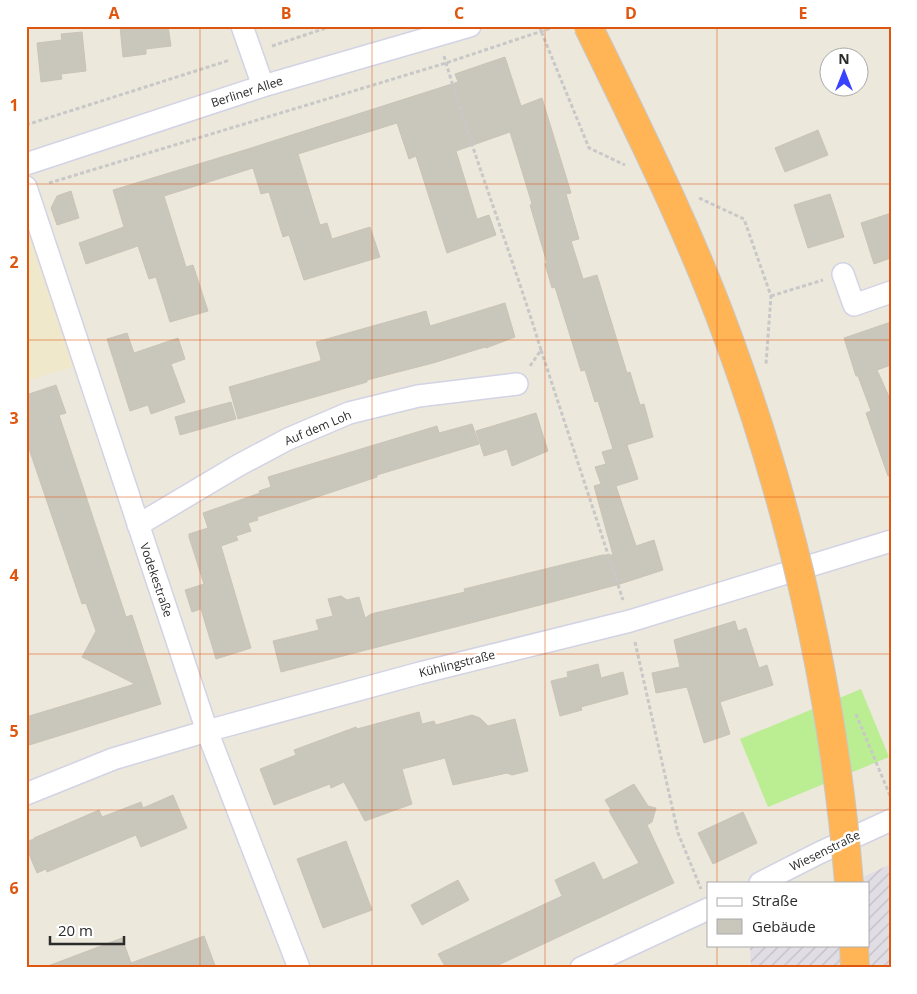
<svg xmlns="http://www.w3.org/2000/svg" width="917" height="994" font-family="'Open Sans',sans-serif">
<defs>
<pattern id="industrial-furrows" width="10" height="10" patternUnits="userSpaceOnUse" patternTransform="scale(1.25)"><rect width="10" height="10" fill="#e1dde5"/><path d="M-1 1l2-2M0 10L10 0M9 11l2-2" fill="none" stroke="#c1bec5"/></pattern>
</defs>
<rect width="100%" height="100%" fill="#ede8dc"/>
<!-- industrial -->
<path fill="url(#industrial-furrows)" d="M891,864v104h-140l-1,-23h118v-62h-18z"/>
<!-- education -->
<path fill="#efe8cb" d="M26,223l50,143 -50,15z"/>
<!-- pitch -->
<path fill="#bbed93" d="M861,689l28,68 -121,50 -28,-68z"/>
<!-- building -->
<path fill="#c9c6bb" stroke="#c9c4b6" d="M120,26h48l3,20 -25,3v5l-23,3z
M82,32l4,39 -25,3 1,5 -21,3 -4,-39 25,-3 -1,-6z
M505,57l16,49 21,-8 29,95 -5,1 13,45 -8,2 12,38 14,-4 30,98 3,-1 10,33 4,-1 9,33 -30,9 4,-1 11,34 -22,7 20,60 18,-6 9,30 -43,14 -68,18 -271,70 -8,-31 46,-11 -3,-10 17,-4 -5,-17 13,-3 6,4 12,-3 6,21 6,-4 94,-22 -1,-3 138,-34h11l-19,-69 7,-2 -6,-17 11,-3 -4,-12 11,-3 -15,-48 -3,1 -10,-32 -4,1 -26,-84 -3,1 -7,-24 2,-1 -17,-58 2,-1 -22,-72 -54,19 21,68 12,-4 7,20 -49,18 -31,-97 -7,3 -12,-36 -99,31 22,71 7,-2 5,16 38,-12 10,30 -76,23 -15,-45 -6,2 -14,-45 -8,2 -8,-26 -89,28 22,71 7,-2 15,46 -38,11 -14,-45 -7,2 -11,-33 -52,18 -7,-21 45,-16 -11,-37 135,-41 210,-67 -3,-8z
M818,130l10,25 -43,17 -10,-24z
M71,191l8,27 -22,7 -6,-17 6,-12z
M830,194l14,43 -36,11 -14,-43z
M891,213v45l-17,6 -13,-41z
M505,303l10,34 -29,11 -1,-1 -52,16 -66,17v2l-129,37 -9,-32 91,-26 1,-2 -5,-17 110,-31 4,15z
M891,322v43l-14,5 14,31v75h-3l-22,-63 5,-2 -13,-35h-2l-12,-38z
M127,333l7,20 44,-15 7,21 -14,5 14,38 -34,12 -3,-9 -18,6 -23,-72z
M56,385l10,28 -7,2 67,202 6,-2 29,89 -135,42v-29l109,-33 -53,-27 14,-26 -10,-28 -4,1 -56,-164v-45z
M231,402l5,17 -56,16 -5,-18z
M536,413l12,38 -36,15 -5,-17 -23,7 -8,-25z
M472,424l7,20 -102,31v2l-120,40 1,3 -10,3 3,8 -15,5 2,4 -17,6 30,102 -35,11 -15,-50 -9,3 -7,-22 19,-6 -15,-47v-3l19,-6 -5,-15 57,-20 -1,-2 12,-4 -3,-10 169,-51 2,7z
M735,621l3,10 8,-3 13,40 8,-3 6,20 -53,17 10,32 -26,9 -17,-56 -31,6 -4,-20 28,-6 -6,-27z
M598,664l3,14 22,-6 5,22 -47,13 1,3 -22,6 -9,-35 17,-4 -1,-5z
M419,712l3,12 12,-3 2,4 36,-10 8,3 8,8 27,-7 13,52 -16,4 -5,-2 -54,12 -8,-27 -43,11 10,35 -47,17 -21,-39 -13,6 -1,-4 -56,21 -14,-36 36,-14 -2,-5 62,-23 1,2z
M634,784l14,22 8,2 -4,14 -5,3 27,58 -182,85h-46l-8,-14 124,-58 -7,-16 39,-18 9,18 36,-17 -30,-52 2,-1 -6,-10z
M173,795l14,33 -46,19 -5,-12 -89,37 -1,-3 -9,4 -11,-26v-5l8,-3v-1l65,-28 3,7 39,-15 2,6z
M743,812l14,31 -44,21 -15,-31z
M346,841l26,69 -49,18 -26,-69z
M458,880l11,20 -47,25 -11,-20z
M204,936l12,32h-167l-1,-2 74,-28 9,25z"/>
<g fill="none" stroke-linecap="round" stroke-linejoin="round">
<defs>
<path id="minor" d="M242,26l21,60
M26,164l237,-78 207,-60
M26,187l181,544 92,237
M843,274l11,31 37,-13
M138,525l101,-60 49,-26 61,-26 69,-17 99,-12
M26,794l87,-35 94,-28 213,-58 210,-52 261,-80
M760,883l59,-30 72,-33
M581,968l127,-59"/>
<path id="motorway" d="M854,945l1,23"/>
</defs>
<!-- minor casing -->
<use href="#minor" stroke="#d2d3e4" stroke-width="24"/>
<!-- motorway casing -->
<use href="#motorway" stroke="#c8c8c8" stroke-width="30"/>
<!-- path -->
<path stroke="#c8c8c8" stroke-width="3" stroke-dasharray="4 2.5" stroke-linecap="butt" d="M539,26l50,122 36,17
M272,46l60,-20
M444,56c29,99 67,196 97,294l-11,16
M26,125l204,-65
M49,183l397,-120 111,-37
M699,198l45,21 27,77 -5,68
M771,296l52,-16
M541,350l82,250
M635,642l43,191 23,56
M856,714l35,84"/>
<!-- minor -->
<use href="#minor" stroke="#fff" stroke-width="21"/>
<!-- motorway -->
<use href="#motorway" stroke="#ffb555" stroke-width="28"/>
<defs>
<path id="motorway-bridge" d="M588,26c50,103 102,206 141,314 64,175 105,357 120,543"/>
</defs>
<!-- motorway-bridge casing -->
<use href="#motorway-bridge" stroke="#c8c8c8" stroke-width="30" stroke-linecap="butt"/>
<!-- motorway-bridge -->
<use href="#motorway-bridge" stroke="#ffb555" stroke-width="28"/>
</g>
<!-- grid -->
<path fill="none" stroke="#df570e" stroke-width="1" stroke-opacity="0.55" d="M200,26v942M372,26v942M545,26v942M717,26v857M26,184h865M26,340h865M26,497h865M26,654h865M26,810h865M717,945v23"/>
<g text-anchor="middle" stroke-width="5" stroke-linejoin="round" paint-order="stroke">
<!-- street labels -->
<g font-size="12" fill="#2b2b2b" stroke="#fff">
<text transform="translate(247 92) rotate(-18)" y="4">Berliner Allee</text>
<text transform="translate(318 428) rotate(-23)" y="4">Auf dem Loh</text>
<text transform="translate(156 580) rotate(71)" y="4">Vodekestraße</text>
<text transform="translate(457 664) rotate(-14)" y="4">Kühlingstraße</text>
<text transform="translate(825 851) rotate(-26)" y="4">Wiesenstraße</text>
</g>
</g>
<!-- border -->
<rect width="917" height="994" fill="none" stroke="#ffffff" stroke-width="55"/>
<!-- legend -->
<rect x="707" y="882" width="162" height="65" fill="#ffffff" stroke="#aaaaaa"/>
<rect x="717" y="898" width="25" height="8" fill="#ffffff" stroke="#aaaaaa"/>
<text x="752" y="906" font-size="15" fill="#2b2b2b">Straße</text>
<rect x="717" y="919" width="25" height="15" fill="#c9c6bb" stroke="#aaaaaa"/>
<text x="752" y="932" font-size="15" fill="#2b2b2b">Gebäude</text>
<!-- north arrow -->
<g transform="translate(844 72)"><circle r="24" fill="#ffffff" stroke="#aaaaaa"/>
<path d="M0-4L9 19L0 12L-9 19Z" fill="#3743ff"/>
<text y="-8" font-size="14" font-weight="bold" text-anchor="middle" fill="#2b2b2b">N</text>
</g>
<!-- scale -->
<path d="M50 936v8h74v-8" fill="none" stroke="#2b2b2b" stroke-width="2.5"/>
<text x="58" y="936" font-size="15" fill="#2b2b2b" stroke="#ffffff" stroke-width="4" paint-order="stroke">20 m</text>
<rect x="28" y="28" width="862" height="938" fill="none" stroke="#df570e" stroke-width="2"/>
<g font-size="16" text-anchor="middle" font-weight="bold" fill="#df570e">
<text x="114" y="19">A</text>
<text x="286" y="19">B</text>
<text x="459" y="19">C</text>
<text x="631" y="19">D</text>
<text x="803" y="19">E</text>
<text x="14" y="111">1</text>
<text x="14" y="268">2</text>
<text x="14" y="424">3</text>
<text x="14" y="581">4</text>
<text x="14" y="737">5</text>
<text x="14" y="894">6</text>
</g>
</svg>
